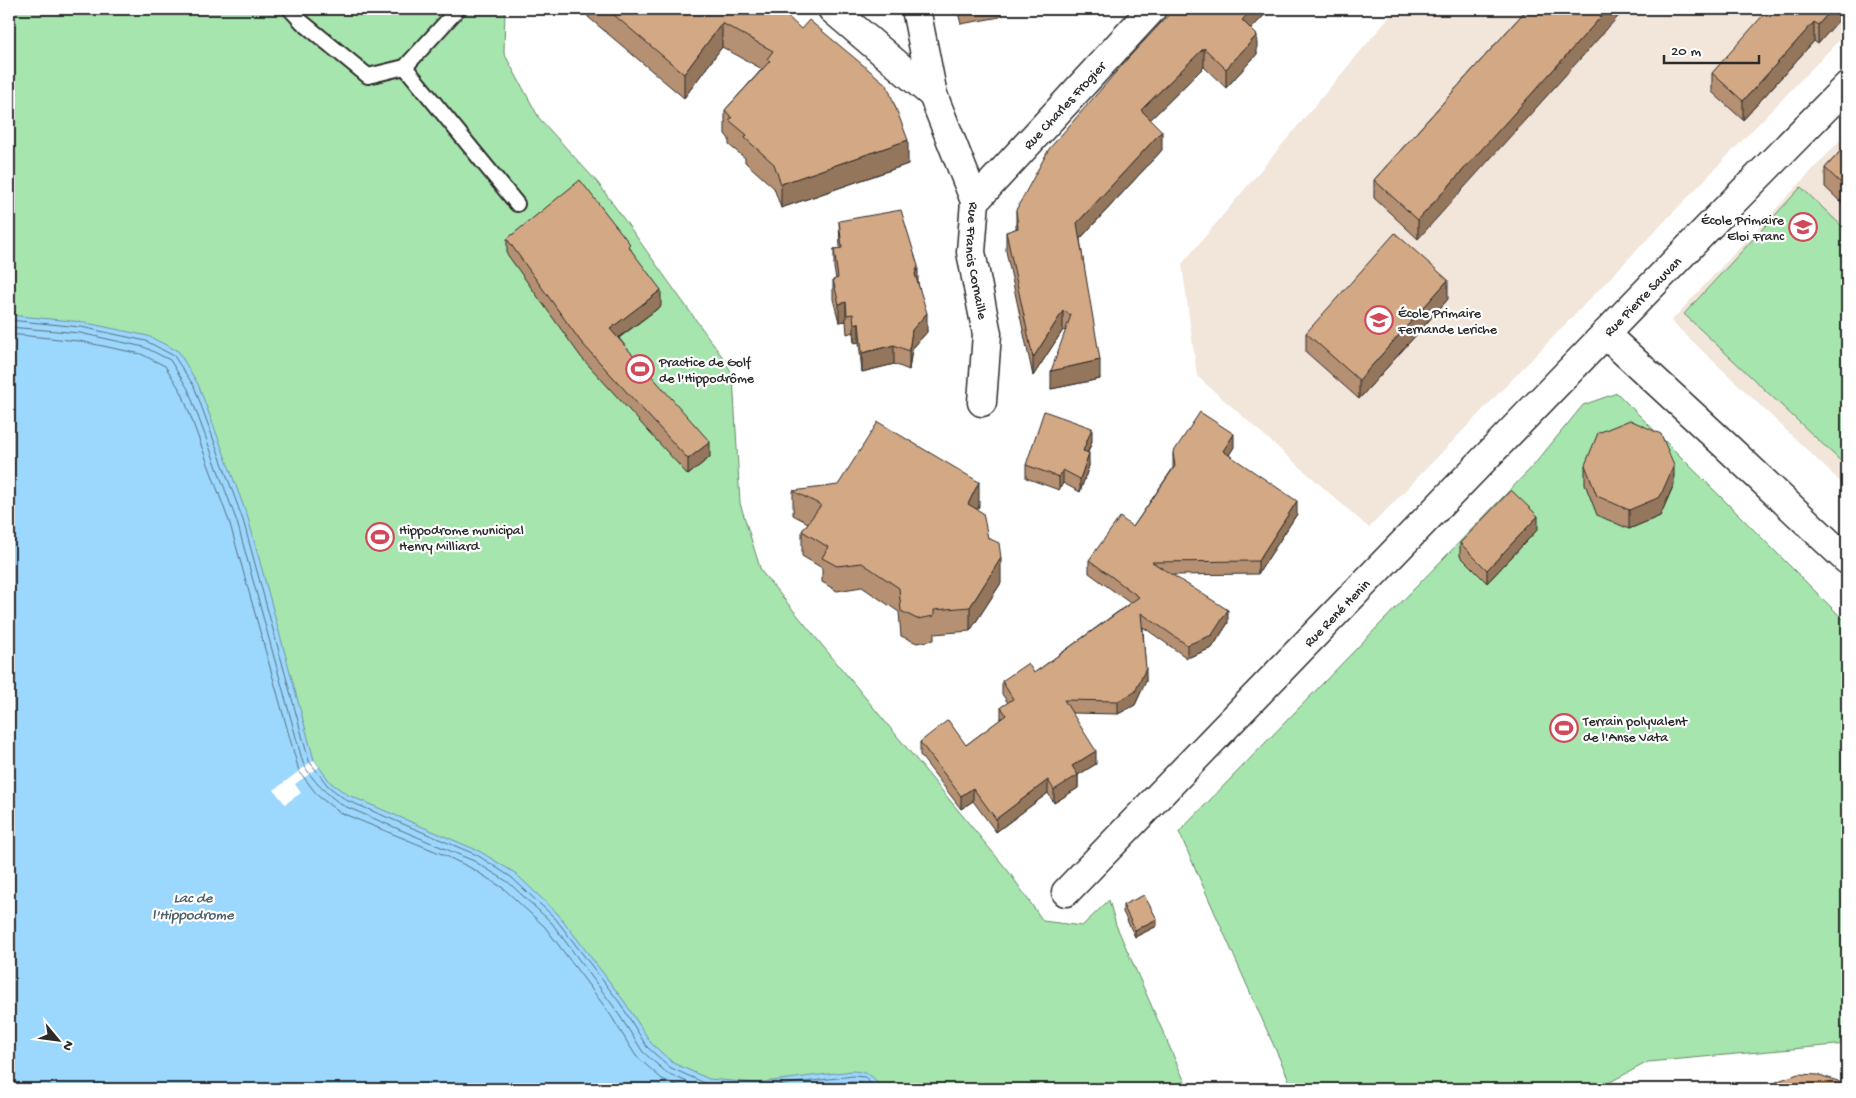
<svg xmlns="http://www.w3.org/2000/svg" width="1856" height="1098" font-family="'Gochi Hand',sans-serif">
<rect width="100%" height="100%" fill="#fff"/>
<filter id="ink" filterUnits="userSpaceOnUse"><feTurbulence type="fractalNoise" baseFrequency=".02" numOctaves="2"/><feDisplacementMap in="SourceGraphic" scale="10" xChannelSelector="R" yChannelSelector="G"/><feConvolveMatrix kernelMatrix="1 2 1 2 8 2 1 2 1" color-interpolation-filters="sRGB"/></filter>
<g filter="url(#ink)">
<!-- built -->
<path fill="#f2e5da" d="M1396,9h451v23l-478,496 -172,-152 -15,-112z
M1847,133v355l-176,-167z"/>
<!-- green -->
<path fill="#a6e5ad" stroke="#68886c" d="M9,9h496l-1,44 35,65 59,65 128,179 7,14 7,127 21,68 248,301 34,49 39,5 27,-26 7,25 72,164h-1179z
M1801,187l46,44v236l-163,-153z
M1617,393l230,230v421l-199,18 -51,27h-304l-114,-257 354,-366 50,-61z"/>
<!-- water -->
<path fill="#9cd7fd" stroke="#6f92a9" d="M9,315l73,7 66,14 30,15 20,33 50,134 66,242 17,23 17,12 131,56 36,22 44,42 65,86 27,42 22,20 36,16 47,4 96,-12c13,1 24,4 28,18h-871z"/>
<!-- pier -->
<path fill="#fff" d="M314,760l5,7 -24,17 6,9 -16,11 -11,-14z"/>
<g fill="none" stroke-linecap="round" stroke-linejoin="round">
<!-- shore -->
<path stroke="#58707f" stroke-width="1" d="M9,320l72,7 65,14 28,15 20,30 49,134 66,241 19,25 18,14 131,55 34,22 44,41 65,85 27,44 24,21 36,16 48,4 98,-12 12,1 10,12
M9,327l71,6 64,14 26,13 18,29 49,133 66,241c9,18 24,31 39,42l132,56 34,21 43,40 63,85 29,45 24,21 36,16
M9,334l70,7 62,13 24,12 17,27 48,131 69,247 19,25 21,16 103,42 29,14 32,20 42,39 63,84 28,45 26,23 23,10
M796,1089l56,-7 10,1 6,6"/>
<defs>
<path id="lane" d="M290,9l12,13 66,54 37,-9
M458,9l-53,58 112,137"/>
<g id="street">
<path d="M832,9l101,86"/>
<path id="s1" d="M916,9l17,86 42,106 -4,51 16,82 -5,68"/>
<path id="s2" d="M975,201l177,-192"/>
<path d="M1605,334l120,111 122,115"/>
<path id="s3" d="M1066,892l658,-681 123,-125"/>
</g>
</defs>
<!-- lane casing -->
<use href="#lane" stroke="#2b2b2b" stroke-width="18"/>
<!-- street casing -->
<use href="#street" stroke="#2b2b2b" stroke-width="31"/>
<!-- lane -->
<use href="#lane" stroke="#fff" stroke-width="14"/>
<!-- street -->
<use href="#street" stroke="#fff" stroke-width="28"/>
</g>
<!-- wall -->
<path fill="#b59072" stroke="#2b2b2b" d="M588,9h192l128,155 -127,44 -7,-20 -29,-26v-4l-16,-13v-6l-4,-5v-24l37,-41 -40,-22 -38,51 -96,-81z
M957,9h43v8l-39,7z
M1174,9h96l-19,20 6,25 -31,34 -22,-21 -54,53 12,30 -82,89 20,140 -49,10 15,-58 -3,-1 -30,46 -27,-125v-19l10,-3v-19z
M1527,9l-109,230 -44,-41v-18z
M1847,9l-29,35 -4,-3 -71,79 -31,-28v-19l58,-56z
M1847,144v64l-22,-21v-19z
M839,221l79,61 9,50 -15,17 -3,21 -15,-6 -32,8 -3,-30 -5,1 -1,-11 -6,2 -1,-13 -7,1 -6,-23v-19l3,-1 -2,-11v-19h6z
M507,239l123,9 31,58 -42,32 91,119 -22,18 -107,-118 -74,-103z
M1448,299l-89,100 -53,-47v-19z
M1092,441l-4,12 1,13 -9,26 -17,-9 -4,7 -33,-12v-13z
M1234,447l-5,8 68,59 -39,60 -86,1 56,48 -16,25 -25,10 -44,-31 3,54 -11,24 -17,9 -46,-1 24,51 -18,11v13l-24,15 -6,-10 -52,39 -23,-31 -12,8 -41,-54v-13l46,3 35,-26v-12l7,-4 -6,-9v-13l32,-8 96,-70 -41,-30v-13l44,-33 40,-59v-15z
M1585,465l89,19 -14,32 -31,13 -32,-14 -12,-31z
M793,491l186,15 -2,3 11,29 13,45 -31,48 -36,3v6l-17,3 -16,-7 -2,-24 -37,-25 -25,4 -15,-9v-14l-20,-12v-25l6,-8 -15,-8z
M1538,529l-51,54 -27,-27v-13z
M1123,905l34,21 -22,11 -12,-25z"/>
<!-- shaded-wall -->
<path fill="#94765c" stroke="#2b2b2b" d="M1253,9h17l-28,30v-19z
M1608,9h17l-207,230v-19z
M1832,9h15v2l-29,33v-19z
M1814,22v19l-71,79v-19z
M722,23v24l-38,51v-24z
M1257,35v19l-31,34v-19z
M1204,48v19l-63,62v-19z
M1162,131v19l-85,92v-19z
M908,140v24l-127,44v-24z
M918,266v19l-3,-11z
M1448,280v19l-89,100v-19z
M661,290v16l-51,38v-15z
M846,302v19l-7,1v-18z
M1063,311v19l-30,46v-18z
M927,313v19l-15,17 -3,21v-19l3,-21z
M859,323v19l-5,1v-19z
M894,345v19l-32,8v-19z
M1100,360v19l-49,10v-18z
M1092,428v13l-9,23v-13z
M1234,434v13l-11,17v-13z
M710,442v15l-22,18v-16z
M1089,453v13l-9,26v-13z
M1674,465v19l-14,32 -31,13v-19z
M1063,470v13l-4,7v-13z
M979,482v24l-11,22v-24z
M1297,501v13l-39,60v-13z
M1538,516v13l-51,54v-13z
M1001,558v25l-31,48v-24z
M1228,610v13l-16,25 -25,10v-13z
M1146,668v13l-11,24 -17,9v-13z
M1096,751v13l-18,11v13l-24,15v-13l18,-24z
M1048,780v13l-52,39v-13z
M973,788v13l-12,8v-13z
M1157,919v7l-22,11v-7z"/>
<!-- building -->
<path fill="#d3a884" stroke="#2b2b2b" d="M607,9h173l21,20 8,-9 78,65 21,55 -127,44 -7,-20 -29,-26 2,-3 -18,-15 3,-2 -7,-8 45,-49 -3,-2 6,-8 -51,-28 -38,51z
M1174,9h79l-11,11 15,15 -31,34 -22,-21 -63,62 21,21 -85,92 23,137 -49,11 20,-56 -8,-4 -30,47 -27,-126 12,-4 -2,-18 33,-61 80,-92z
M1527,9h81l-190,211 -44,-40z
M1777,9h55l-14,16 -4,-3 -71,79 -31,-28 53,-60 5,4z
M1847,144v45l-22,-21z
M580,180l50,64 -2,2 33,44 -51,39 100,113 -22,17 -107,-117 -74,-103z
M901,210l17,56 -3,8 12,39 -15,17 -3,21 -15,-6 -32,8 -3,-30 -5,1 -1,-10 -6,1 -1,-13 -7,2 -6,-24 5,-2 -4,-29 8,-1 -3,-27z
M1395,233l53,47 -89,100 -53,-47z
M1044,411l48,17 -9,23 6,2 -9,26 -17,-9 -4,7 -33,-12z
M1200,412l34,22 -11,17 74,50 -39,60 -106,1 76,48 -16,25 -25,10 -46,-32 5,55 -11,24 -17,9 -54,-1 32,51 -24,15 6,9 -24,15 -6,-10 -52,39 -23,-31 -12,8 -41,-54 28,-22 18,25 40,-30 -5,-8 12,-8 -11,-18 26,-18 6,10 105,-76 -50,-37 31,-43 13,10 42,-61 -2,-13z
M1630,420l31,14 13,31 -14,32 -31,13 -32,-14 -12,-31 13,-32z
M878,422l101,60 -11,22 15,9 5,25 11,5 2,15 -31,49 -36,3v6l-17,3 -16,-8 -2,-23 -37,-25 -25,3 -15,-8 6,-11 -26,-16 19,-26 -28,-14 45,-6z
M1511,490l27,26 -51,54 -27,-27z
M1144,895l13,24 -22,11 -12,-25z
M1798,1074l21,1 19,6 9,8h-81l12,-8z"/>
</g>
<!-- icons -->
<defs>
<symbol id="school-ring" viewBox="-11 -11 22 22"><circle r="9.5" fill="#fff" stroke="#d1495b" stroke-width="1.5"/><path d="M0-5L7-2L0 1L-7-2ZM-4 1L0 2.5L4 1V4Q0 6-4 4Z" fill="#d1495b"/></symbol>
<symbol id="stadium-ring" viewBox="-11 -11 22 22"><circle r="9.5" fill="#fff" stroke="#d1495b" stroke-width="1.5"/><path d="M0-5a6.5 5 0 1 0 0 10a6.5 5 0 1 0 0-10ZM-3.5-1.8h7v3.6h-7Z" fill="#d1495b"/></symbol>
</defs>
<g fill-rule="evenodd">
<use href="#school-ring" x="1787" y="211" width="32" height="32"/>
<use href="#school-ring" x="1363" y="304" width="32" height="32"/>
<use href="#stadium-ring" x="624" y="353" width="32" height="32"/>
<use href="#stadium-ring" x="364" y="521" width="32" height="32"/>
<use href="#stadium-ring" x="1548" y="712" width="32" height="32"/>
</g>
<g text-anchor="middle" stroke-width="4.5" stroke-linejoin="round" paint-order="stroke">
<!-- street labels -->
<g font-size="14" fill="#2b2b2b" stroke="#fff">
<text dy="5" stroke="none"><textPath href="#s2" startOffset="131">Rue Charles Frogier</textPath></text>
<text dy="5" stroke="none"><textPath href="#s1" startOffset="262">Rue Francis Cornaille</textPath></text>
<text dy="5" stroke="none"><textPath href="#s3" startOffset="829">Rue Pierre Sauvan</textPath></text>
<text dy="5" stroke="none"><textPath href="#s3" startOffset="389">Rue René Henin</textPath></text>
</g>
<!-- poi labels -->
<g font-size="14" fill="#2b2b2b" stroke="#fff" text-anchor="start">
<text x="1784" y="224" text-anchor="end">École Primaire<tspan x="1784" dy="16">Eloi Franc</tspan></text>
<text x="1398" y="317">École Primaire<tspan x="1398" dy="16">Fernande Leriche</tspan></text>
<text x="659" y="366">Practice de Golf<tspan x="659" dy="16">de l'Hippodrôme</tspan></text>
<text x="399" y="534">Hippodrome municipal<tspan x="399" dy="16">Henry Milliard</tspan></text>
<text x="1583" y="725">Terrain polyvalent<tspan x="1583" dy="16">de l'Anse Vata</tspan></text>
</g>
<!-- water labels -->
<g font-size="15" font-style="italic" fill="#4d5f6a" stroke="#fff">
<text x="193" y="902">Lac de<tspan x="193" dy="17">l'Hippodrome</tspan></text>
</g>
</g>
<!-- margin -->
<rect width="1856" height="1098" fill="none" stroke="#fff" stroke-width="30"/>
<rect x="15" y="15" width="1826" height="1068" fill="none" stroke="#2b2b2b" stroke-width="2" filter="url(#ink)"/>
<!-- north arrow -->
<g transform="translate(58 1040) rotate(119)" stroke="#ffffff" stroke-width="4" paint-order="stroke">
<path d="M0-4L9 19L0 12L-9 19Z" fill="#2b2b2b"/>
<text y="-8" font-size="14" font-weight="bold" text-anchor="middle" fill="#2b2b2b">N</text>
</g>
<!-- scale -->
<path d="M1664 55v8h95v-8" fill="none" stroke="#2b2b2b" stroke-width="2.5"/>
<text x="1671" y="55" font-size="15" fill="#2b2b2b" stroke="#ffffff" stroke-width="4" paint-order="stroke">20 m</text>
</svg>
